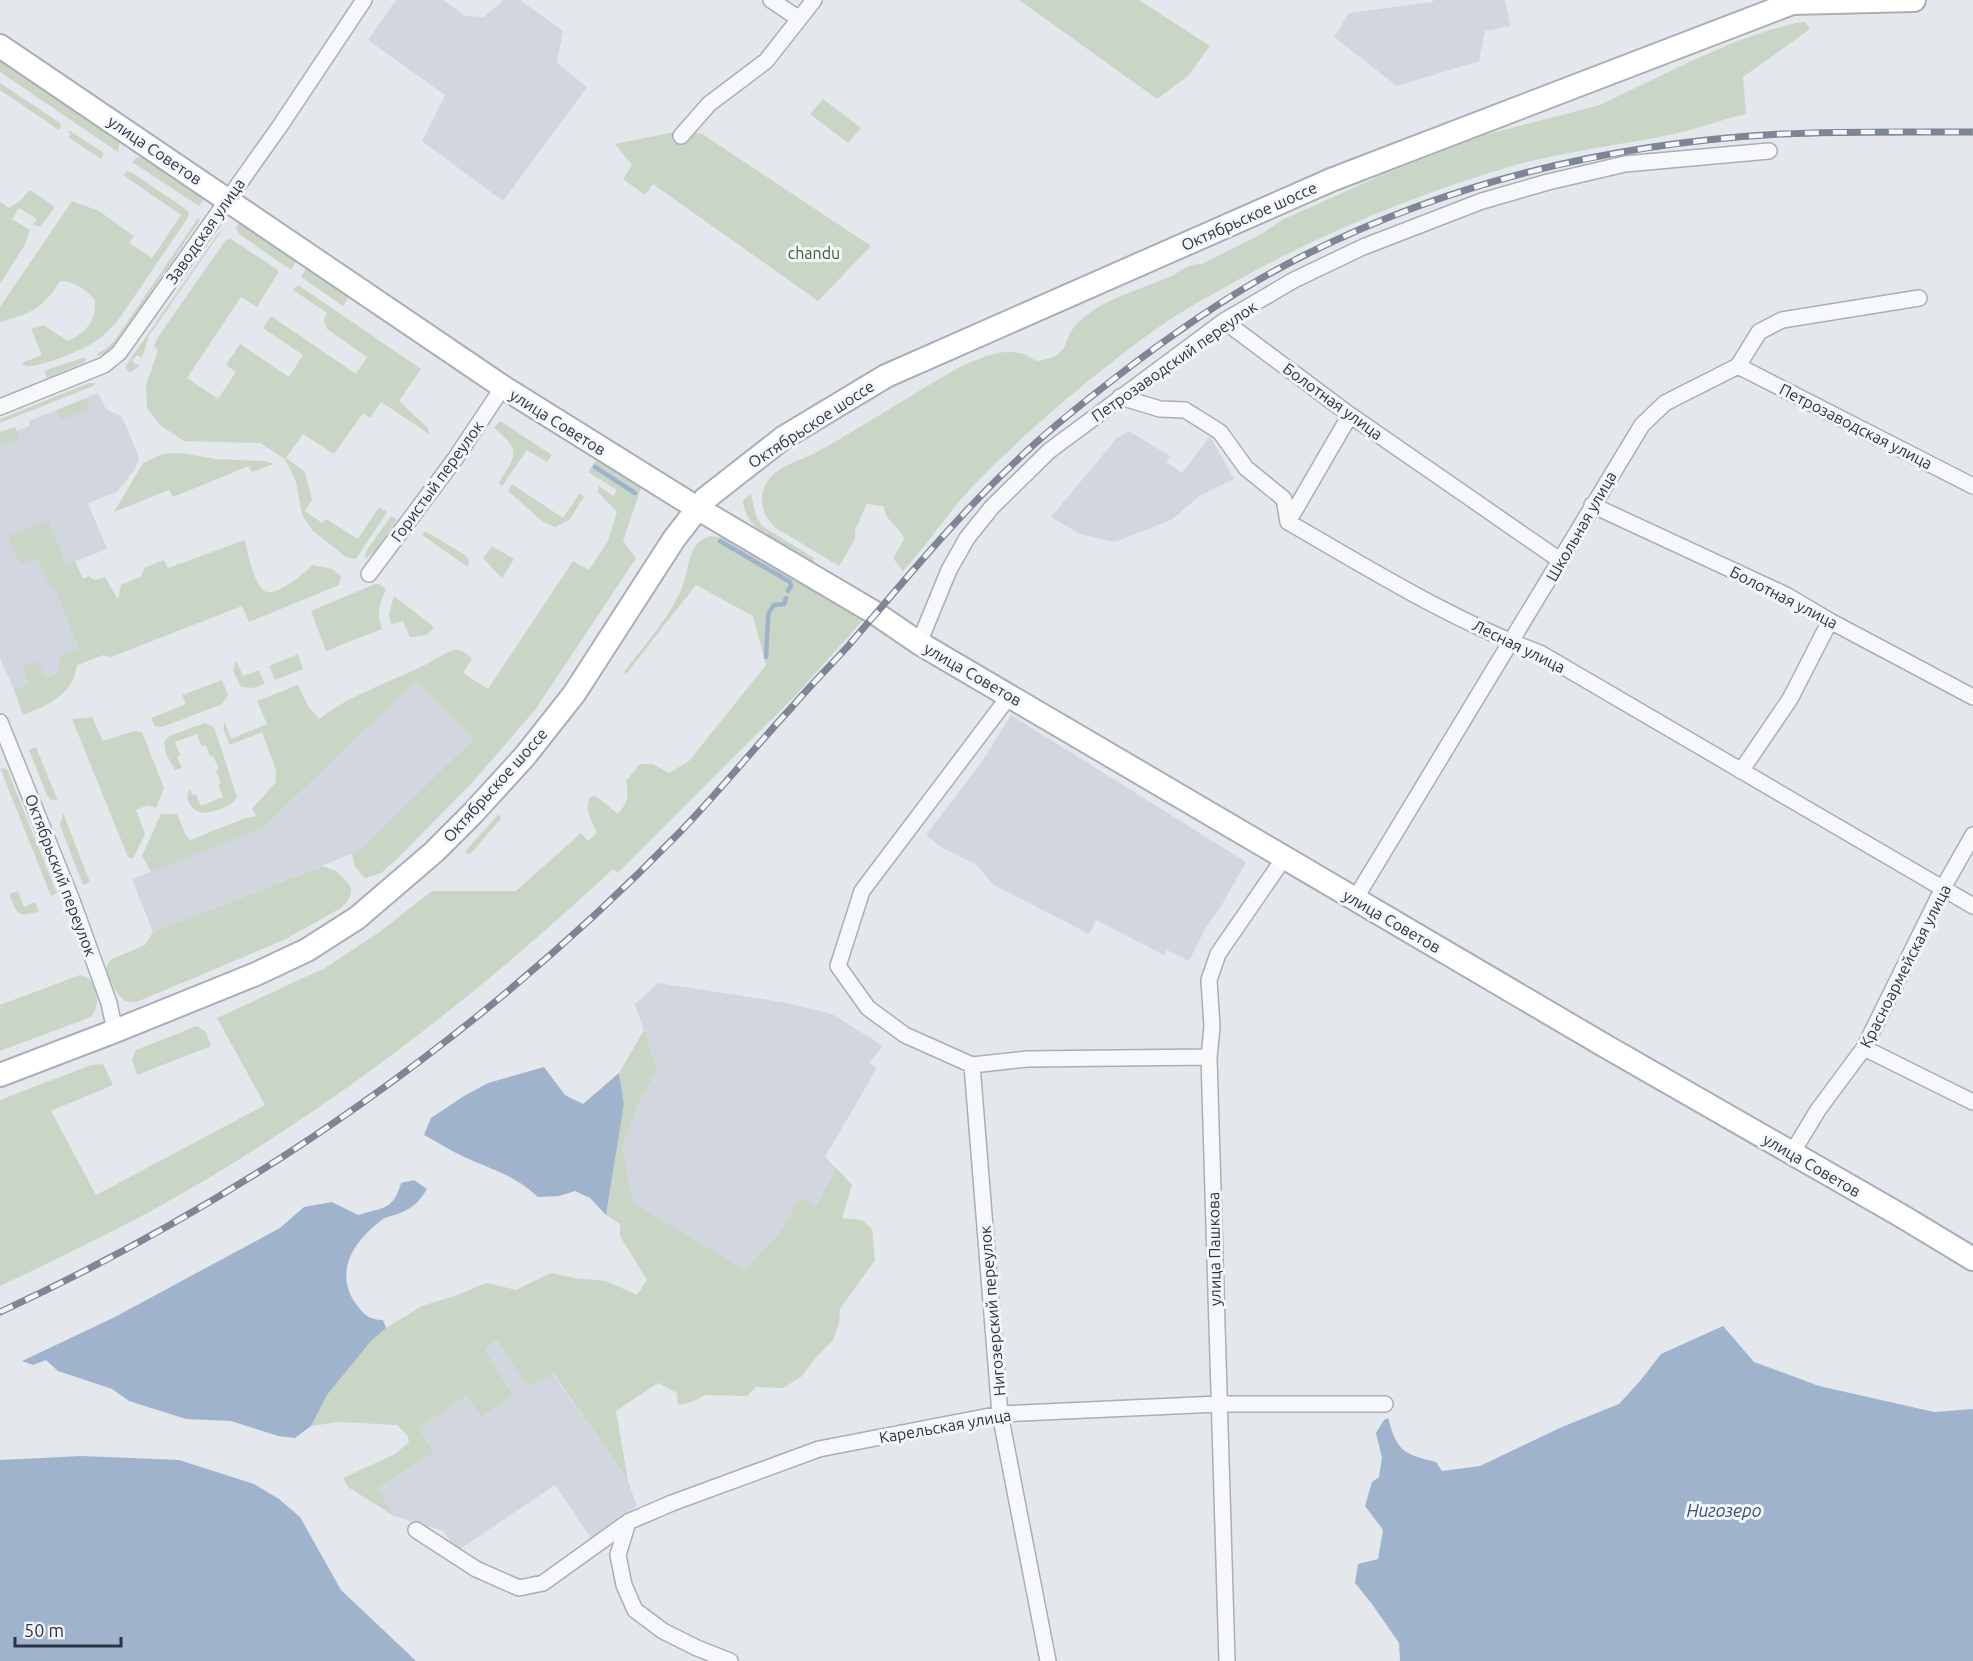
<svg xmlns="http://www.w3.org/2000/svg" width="1973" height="1661" font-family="Ubuntu,sans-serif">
<rect width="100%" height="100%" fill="#e4e7ec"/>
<!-- built -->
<path fill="#d2d6de" d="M396,0h47l22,16 19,1 20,-17h16l43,31 -6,32 30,24 -84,114 -81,-60 23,-46 -77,-55z
M1434,0h71l5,26 -25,5 -6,30 -82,25 -63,-49 15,-24 83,-11z
M98,393l8,16 16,8 17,40 -4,12 -18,23 -29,11 19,46 -41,16 37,90 -89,35 -14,-32v-226l15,-5 2,4 13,-5 -1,-5z
M1129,431l41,25 -4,6 16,11 28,-37 24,43 -33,16 -30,25 -56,22 -35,-8 -29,-17 66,-79z
M416,681l57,58 -114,112 -206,81 -21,-53 132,-52z
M1011,715l235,147 -23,41 -18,26 -16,32 -22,-11 -3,5 -68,-35 -7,14 -95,-49 -19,-21 -32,-16 -17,-13 55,-72z
M658,983l124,19 50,12 51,32 -14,17 8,5 -52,89 11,11 -20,38 -16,-8 -22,37 -33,36 -112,-68 -11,-56 15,-40 20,-37 -22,-66z
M499,1340l28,47 26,-13 75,107 9,25 -46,32 -36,-53 -98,66 -14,-20 -49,-15 -17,-28 57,-35 -15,-25 49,-34 13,22 32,-20 -28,-47z"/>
<!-- green -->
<path fill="#c9d6c5" d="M1019,0h120l71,46 -22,30 -31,23z
M1805,22l5,7 -67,48 3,37c-26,6 -51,16 -77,21 -50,10 -100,16 -150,29 -95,27 -187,65 -274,112 -30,17 -61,33 -89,53 -64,46 -125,98 -180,154 -27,27 -47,60 -73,88l-10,-13 11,-18 -1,-5 -16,-18 -4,-11 -16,-2 -12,26v9l-16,27 -63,-38c-15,-13 -19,-33 -7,-49 11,-14 30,-18 44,-25 50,-27 97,-59 147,-87 26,-11 51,-24 76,-6 41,-5 21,-23 48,-44 25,-20 61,-29 90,-42 8,-6 17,-12 28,-11l61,-31 19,-13 100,-45 102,-40 116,-30 87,-42 50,-22 33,-11 25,-7z
M0,59l120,82 -2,11 -118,-80z
M0,83l60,40 1,4 -2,3 -59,-40z
M823,99l38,29 -13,15 -38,-29z
M70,131l34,22 -3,6 -33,-22 3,-3 -3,-2z
M680,131l22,3 169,112 -53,55 -165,-117 -8,11 -22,-16 9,-14 -17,-21z
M141,157l58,38 4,6 -4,5 -67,-44 4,-4z
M127,171l4,1 56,38 2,3 -2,6 -68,100c-7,8 -14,16 -23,22 -13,9 -57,27 -71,25l-3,-3 20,-8 -11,-26 12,-4 25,16c19,-10 28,-19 27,-41 -11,-12 -19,-18 -35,-19 -17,28 -29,32 -60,41v-15l72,-106 27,10 35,25 -5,7 23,15 29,-43 -58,-40z
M30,190l25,17 -15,20 -7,-2 4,-6 -18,-11 -7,11 18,11 -6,16 -24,38v-82l9,6 11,-7z
M198,218l2,2 -85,125 -7,7 -10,4 -1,-2 10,-6 8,-8z
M240,221l57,39 -6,10 -52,-36 -3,-7z
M219,232l1,1 -71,103 -7,22 -5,-3 -5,6 7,5 -8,6h-3l-2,-4 1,-4z
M231,239l47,31v3l-21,34 -16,-10 -54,81 31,21 18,-27 -10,-7 14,-21 49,33 14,-22 -40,-27 8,-12 85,58 11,-17 -40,-28 -3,-9 3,-7 -34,-23 5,-5 123,84 -22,32 29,27 1,6 -48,-32 -11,16 -7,-5 -29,41 -31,-20 -17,24 19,14 7,28 -7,11 17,12 4,-4 32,20 21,-32 8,5 -31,47 -10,-2 -34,-27 -10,-16 -6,-32 -11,-23 -25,-16 -76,-2 -24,-16 -13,-17 -1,-23 12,-34 -4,-5 4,-9 65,-93 3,-4z
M307,267l43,28 -7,11 -42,-29z
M85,357l1,3 -3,3 -36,15 -3,-7z
M89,383h6l-2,3 -93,37v-4z
M86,399l4,10 -29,11 -4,-10z
M500,421l52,34 -5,7 -20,-12 -25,36 -3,-3c17,-29 23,-32 -5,-55z
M15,427l5,12 -20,8v-15z
M181,453l35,6 49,2 8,3 -21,8 -3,-6 -76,31 -4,-7 -55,22 29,-49 20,-9z
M596,460l45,28 -18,53 13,17 -101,152 -65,75 -74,75 -15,13 -16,5 -10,-11 -3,-13 7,-3 114,-112 -57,-58 -152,146 -113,45 -9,-16 19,-42h16l8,20 5,6 56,-22 10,-2 -4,-7 24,-27v-12l-14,-38 -32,13 -6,-15v-9l7,18 36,-15 -10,-23 41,-16 10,21 11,13c31,-24 69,-36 104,-53 11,-5 22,-15 34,-16 7,0 10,4 15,9l-9,14 25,16 85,-128 16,9 19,-29 9,-29 -19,-20 1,-6 14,10 4,-6 -29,-18z
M512,484l51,34 17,-25 4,4 -15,23 -14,7 -13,-6 -34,-30z
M751,494l5,22 6,10 52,32 -1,4c-24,-14 -69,-29 -70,-62z
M391,516l6,4 -22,32 -10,7 1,-8z
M48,520l18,44 9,-3 8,18 6,-3 5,4 11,-3 13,23 3,-15 20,-9 3,-8 20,-8 4,8 77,-28c2,11 10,50 22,52 13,2 37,-19 46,-27l19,4 9,7 -2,9 -90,37 -7,-16 -131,51 -8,-2 -26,10c-4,30 -29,40 -54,50l-9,-25 15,-6 -7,-17 16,-6 7,17 13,-5 2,-18 19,-7 -24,-59 -3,1 -15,-32 -17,6 -12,-28z
M425,531l40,24 4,4 -1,8 -46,-32z
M710,536l14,2 140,81 -68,76 -178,178 -5,-4c-134,125 -279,238 -439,329 -56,32 -115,60 -174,88v-186l91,-35 12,-1 10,21 -62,26 45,84 169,-90 -48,-87 108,-50 53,-35 54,-42h84l65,-58 7,8 9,-8c-5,-11 -15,-29 -5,-37l5,1 21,17c10,-12 11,-18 8,-33l14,-17h13l16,9 20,-12 77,-96 -13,-49 -57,-31 -70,89 -2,-2c19,-25 51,-61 60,-90 6,-18 4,-39 26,-46z
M492,546l22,13 -12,19 -19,-20z
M375,584h4l7,5c-6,15 -10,24 -4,40l-56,22 -15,-40z
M394,596l40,31 -7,8 -17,2 -7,-16 -12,4 -2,-11z
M298,654l5,15 -28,11 -6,-14z
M236,660l7,16 16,-6 6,14 -12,4 -12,-1 -8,-16z
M222,680l6,15 -6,9 -57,22 -5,1 -5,-1 -4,-8 35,-14 -4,-9z
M92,717l11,24 31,-10 8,1 22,56 -8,20 -9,-3 -11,5 9,24 -12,25 -5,-2 -56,-138z
M205,723l7,3 3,4 22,67c-4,10 -24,15 -35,16 -11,-3 -19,-14 -12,-24l2,6 4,-1 5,12 22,-9 -5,-12 3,-2 -5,-12 3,-2 -6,-13 -3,1 -4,-12 -4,2 -5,-13 -22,8 5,13 -3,2 5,11 -7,2 -9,-16 -2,-12 5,-6z
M36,747l22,54 -8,-2 -3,-4 -18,-45z
M0,768l7,1 50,124 -6,3z
M63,813l27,69 -7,3 -23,-60z
M499,814l2,5 -30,34 -5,1 1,-5z
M322,866l14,5 13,13 2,5v4l-4,9 -8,7 -53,30 -147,62c-3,0 -7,1 -10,1 -12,-2 -20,-24 -23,-34l4,-8 35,-15 8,-13z
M18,891l6,16 11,-5 4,9c-21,8 -22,3 -30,-17z
M80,975c18,3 22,30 11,42l-91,34v-46z
M197,1026l9,6 5,14 -74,29 -5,-15 4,-10z
M644,1030l13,40 -20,37 -15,40 11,56 112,67 33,-35 22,-37 16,8 20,-38 16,17 -10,33 20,2 10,9 3,31 -35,49 -1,15 -6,16 -15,15 -17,22 -18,11 -27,-1 -9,9 -42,-1 -13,7 -14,3 -1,-12 -19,-10 -42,28 12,70 -74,-107 -27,13 -29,-47 -13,9 28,47 -32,21 -14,-22 -48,33 15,25 -57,35 17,28 -46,-29 -5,-9 52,-24 14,-12 -2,-7 -10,-10 -58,-3 -28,4 16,-31 44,-54 15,-13 36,-22 32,-10 33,-13 29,7 35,-17 23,5 32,3 31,14 10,-15 -27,-44v-12l-14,-9 18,-111 -5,-31z"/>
<!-- water -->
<path fill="#9fb4cc" d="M544,1067l21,28 18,9 36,-31 5,31 -18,111 -16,-17 -15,-7 -16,5 -21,1c-24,-22 -40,-25 -69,-38 -15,-6 -30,-16 -45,-24l7,-17 33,-22 24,-13z
M414,1180l13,9c-7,12 -14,19 -27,24 -6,3 -12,3 -17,6 -27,20 -49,50 -29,82 8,12 14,19 29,19l3,8 -15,13 -44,54 -16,31 -16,12 -17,-2 -47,-15 -45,-2 -57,-18 -17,-12 -54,-18 -12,-11 -13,5 -11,-4 91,-43 167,-90 24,-21 28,-5 26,13c25,-8 35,-4 43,-32z
M1723,1326l31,36 65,24 115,26 39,-3v252h-573l-1,-18 -27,-39 -17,-21 3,-19 20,-5 5,-29 -18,-24 7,-24 7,-5 3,-19 -6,-25 8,-13 4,-2c9,33 15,36 48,44l6,9 38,-5 82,-39 57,-23 21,-23 21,-27z
M81,1456l98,4 75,24 25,15 21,18 41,73 75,71h-416v-201z"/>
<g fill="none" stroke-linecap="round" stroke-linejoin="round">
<!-- stream -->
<path stroke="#9fb4cc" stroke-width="4.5" d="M595,467l40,26
M720,541l70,41 1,4 -3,5
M766,657l2,-38 1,-7 5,-7 10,-1 2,-6"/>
<defs>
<path id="street" d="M771,0l27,18
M681,136l28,-32 57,-43 48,-61
M1224,321l126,94 211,146
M1738,366l235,120
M1120,397l40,12 25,1 35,22 26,36 38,31 4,23c82,47 163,98 252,131l433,253
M0,407l104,-42 15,-12 161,-227 84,-126
M1592,505l194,90 44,26 143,76
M1288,522l62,-107
M369,574l86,-115 48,-72
M919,643l30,-73 18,-32 25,-31 57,-56 175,-130 70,-41 69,-33 119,-46 66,-19 77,-18 144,-13
M1010,695l-148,196 -24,75 30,42 37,27 67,30 55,-6 182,-2
M0,722l73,181 36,100 6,28
M1741,771l49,-72 40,-78
M1355,899l287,-474 23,-22 73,-37 21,-34 23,-12 137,-22
M1864,1048l109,54
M972,1065l28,349 48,247
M1792,1153l26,-43 46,-62 79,-160 30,-53
M628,1522l-10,33 6,30 11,25 28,21 34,17 33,13
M416,1530l60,39 43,19 24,-5 85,-61 44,-19 147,-54 181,-35 218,-10h167
M1227,1661l-18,-604 3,-30 -3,-47 9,-26 66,-96"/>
<path id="secondary" d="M0,46l503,341 194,121 178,105 44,30 688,404 293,168 73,44
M0,1075l115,-44 141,-57 51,-24 50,-32 77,-66 39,-39 52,-57 49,-62 100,-155 31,-40 78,-61 103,-62 445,-196 461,-177 122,-3"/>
</defs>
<!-- street casing -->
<use href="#street" stroke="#a9aeb7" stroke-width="18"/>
<!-- secondary casing -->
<use href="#secondary" stroke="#a9aeb7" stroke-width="26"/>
<!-- street -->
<use href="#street" stroke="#f7f8fa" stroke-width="15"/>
<!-- secondary -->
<use href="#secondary" stroke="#fff" stroke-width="22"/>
<defs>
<path id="rail" d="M0,1312c254,-117 485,-280 680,-480 39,-40 74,-84 112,-125 18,-21 38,-41 57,-62 52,-60 102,-122 160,-177 34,-34 72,-64 110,-93 60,-46 122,-89 190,-122 147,-73 310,-110 473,-119 63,-3 127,-2 191,-2"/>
</defs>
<!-- rail casing -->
<use href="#rail" stroke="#7d8696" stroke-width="7"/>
<!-- rail -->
<use href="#rail" stroke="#f4f6f9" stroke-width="4.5" stroke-dasharray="14" stroke-linecap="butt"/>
</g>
<g text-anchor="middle" stroke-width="6" stroke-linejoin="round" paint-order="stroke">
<!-- street labels -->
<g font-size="16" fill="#2b3445" stroke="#f4f6f9">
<text transform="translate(155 150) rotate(34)" y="6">улица Советов</text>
<text transform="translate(1249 216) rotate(-24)" y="6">Октябрьское шоссе</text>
<text transform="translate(205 231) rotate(-55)" y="6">Заводская улица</text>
<text transform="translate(1174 361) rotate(-35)" y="6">Петрозаводский переулок</text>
<text transform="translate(1333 401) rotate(36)" y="6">Болотная улица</text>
<text transform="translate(558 422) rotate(32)" y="6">улица Советов</text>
<text transform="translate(811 424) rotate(-33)" y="6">Октябрьское шоссе</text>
<text transform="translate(1856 426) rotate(27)" y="6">Петрозаводская улица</text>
<text transform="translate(437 481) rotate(-54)" y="6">Гористый переулок</text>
<text transform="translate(1581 526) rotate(-60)" y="6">Школьная улица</text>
<text transform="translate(1784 597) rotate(27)" y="6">Болотная улица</text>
<text transform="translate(1519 646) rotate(26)" y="6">Лесная улица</text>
<text transform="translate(973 674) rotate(30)" y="6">улица Советов</text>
<text transform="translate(495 785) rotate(-48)" y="6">Октябрьское шоссе</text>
<text transform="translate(61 875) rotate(69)" y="6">Октябрьский переулок</text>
<text transform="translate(1392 921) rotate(30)" y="6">улица Советов</text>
<text transform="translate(1905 966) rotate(-63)" y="6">Красноармейская улица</text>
<text transform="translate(1812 1165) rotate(30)" y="6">улица Советов</text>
<text transform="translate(1214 1249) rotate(-91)" y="6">улица Пашкова</text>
<text transform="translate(992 1311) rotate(-95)" y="6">Нигозерский переулок</text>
<text transform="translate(945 1426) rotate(-10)" y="6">Карельская улица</text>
</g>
<!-- park labels -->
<g font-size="16" fill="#3f6138" stroke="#f4f6f9">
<text x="814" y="259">chandu</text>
</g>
<!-- water labels -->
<g font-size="18" font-style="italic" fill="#34527a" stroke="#f4f6f9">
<text x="1724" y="1517">Нигозеро</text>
</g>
</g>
<!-- scale -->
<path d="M15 1637v9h106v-9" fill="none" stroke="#2b3445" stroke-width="3"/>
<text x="24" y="1637" font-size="18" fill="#2b3445" stroke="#f4f6f9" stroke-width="4.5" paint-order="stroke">50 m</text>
</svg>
